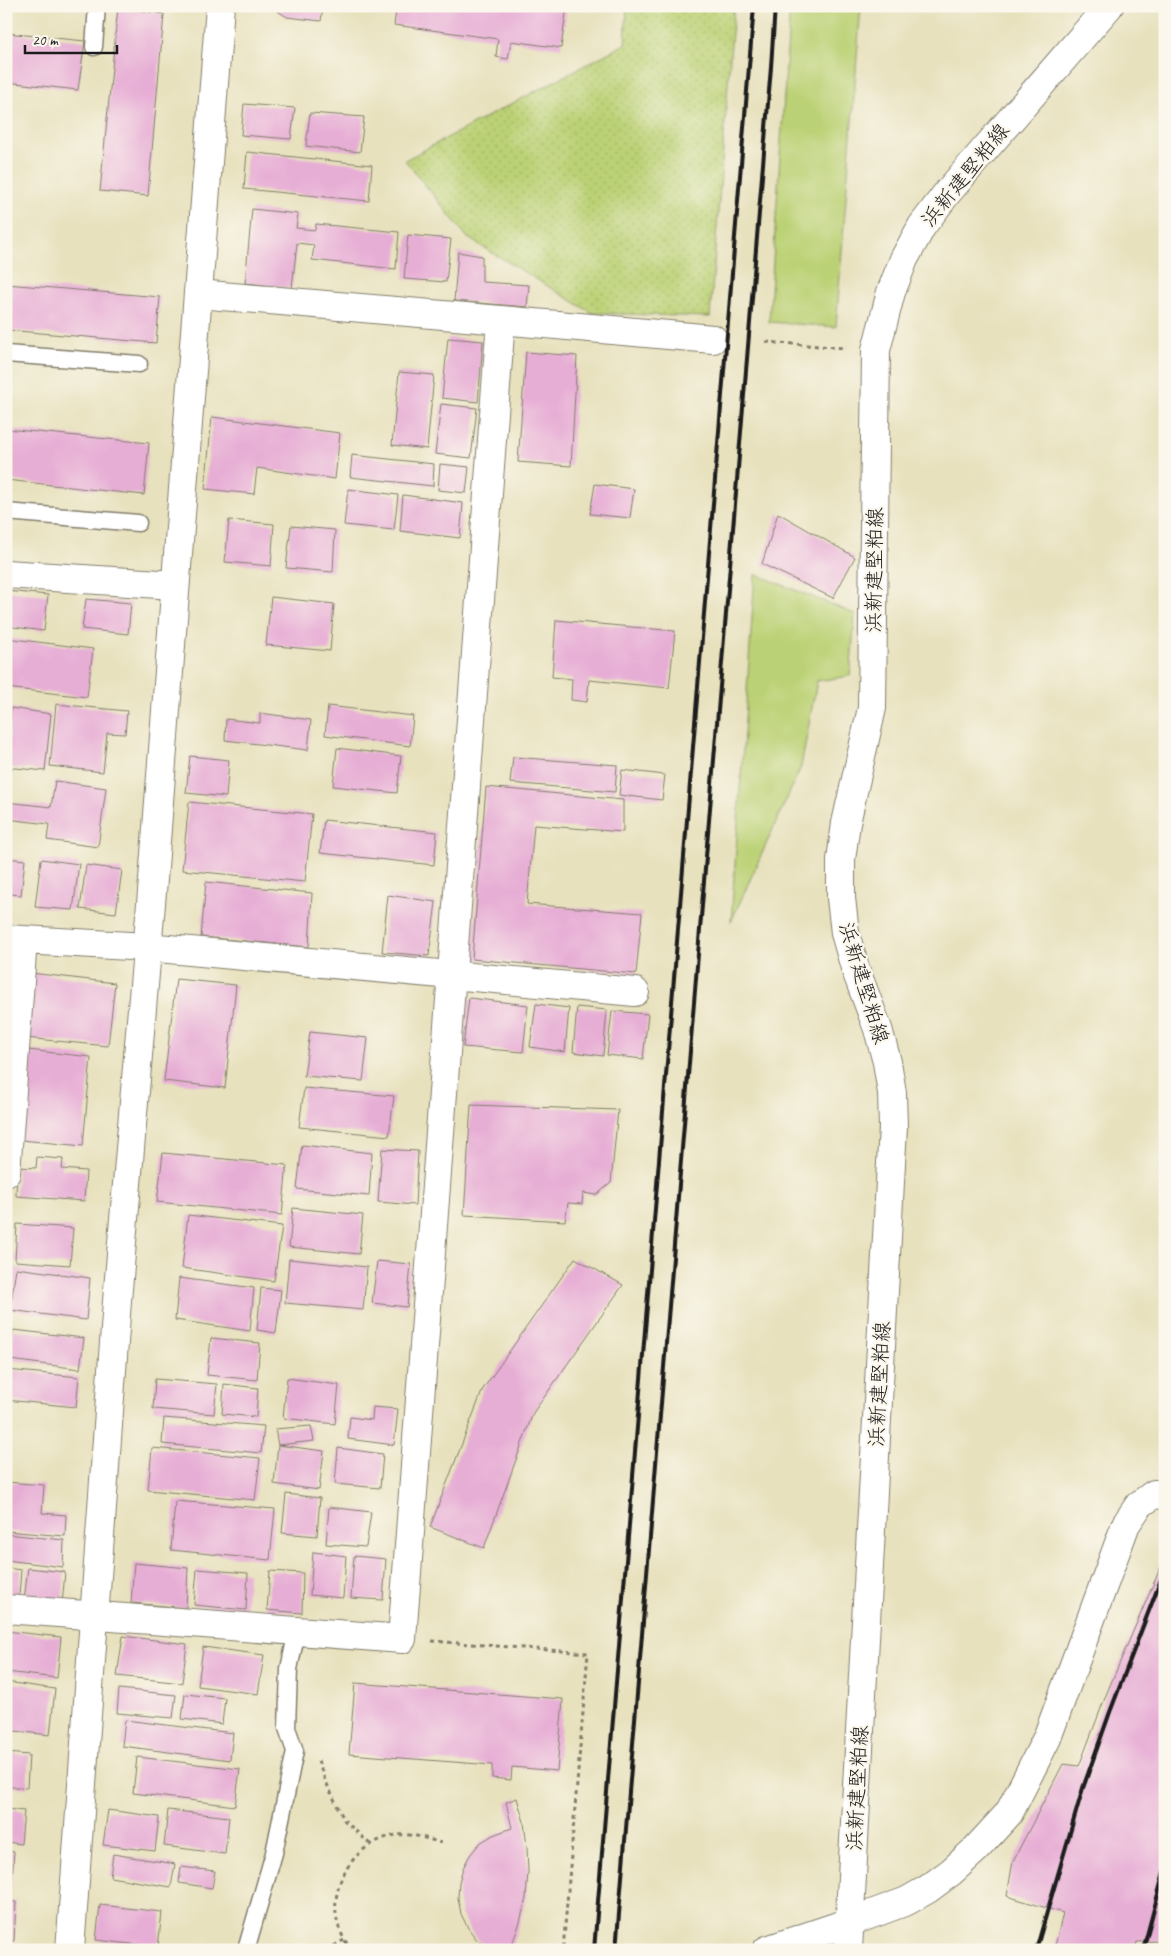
<svg xmlns="http://www.w3.org/2000/svg" width="1171" height="1956" font-family="Caveat,'Klee One',sans-serif">
<defs>
<pattern id="park-dots" width="8" height="8" patternUnits="userSpaceOnUse" patternTransform="scale(1.25)"><rect width="8" height="8" fill="#bbd175"/><path d="M2 2h.1M6 6h.1" fill="none" stroke="#a0b365" stroke-width="1.8" stroke-linecap="round"/></pattern>
</defs>
<rect width="100%" height="100%" fill="#fbf7ec"/>
<filter id="ink" filterUnits="userSpaceOnUse"><feTurbulence type="fractalNoise" baseFrequency=".02" numOctaves="2"/><feDisplacementMap in="SourceGraphic" scale="10" xChannelSelector="R" yChannelSelector="G"/><feConvolveMatrix kernelMatrix="1 2 1 2 8 2 1 2 1" color-interpolation-filters="sRGB"/></filter>
<filter id="wash" filterUnits="userSpaceOnUse"><feTurbulence type="fractalNoise" baseFrequency=".0096" numOctaves="4" result="noise"/><feDisplacementMap in="SourceGraphic" scale="20" xChannelSelector="R" yChannelSelector="G"/><feGaussianBlur stdDeviation="1.12" result="paint"/><feColorMatrix in="noise" values="0 0 0 0 0 0 0 0 0 0 0 0 0 0 0 0 0 1.4 0 .05"/><feComposite in="paint" operator="in"/></filter>
<g filter="url(#wash)">
<rect width="100%" height="100%" fill="#e7e1bd"/>
<!-- grass -->
<path fill="#bbd175" stroke="#6c7648" d="M790,6h71l-25,321 -67,-5z
M755,574l100,40 -5,62 -33,5 -16,86 -70,155z"/>
<!-- park -->
<path fill="url(#park-dots)" stroke="#6c7648" d="M627,6h107l-24,311 -118,-4 -124,-75 -63,-78 220,-116z"/>
<g id="blocks">
<!-- building -->
<path fill="#e7aed5" d="M270,6h53l-2,15 -34,-4z
M372,6h195l-6,42 -50,-7 -3,18 -12,-2 2,-18 -104,-14 2,-14z
M118,7l46,7 -16,182 -48,-5z
M6,33l79,8 -7,49 -72,-8z
M244,104l51,4 -4,31 -50,-4z
M310,113l54,4 -4,35 -54,-6z
M247,152l125,13 -3,36 -125,-12z
M252,209l46,5 -2,14 19,2 1,-6 83,8 -3,37 -84,-9 2,-15 -17,-2 -5,45 -47,-5z
M408,235l43,4 -5,43 -42,-3z
M458,252l24,4v26l47,3 -2,22 -73,-6z
M6,284l154,13 -4,46 -150,-13z
M448,338l35,3 -5,61 -36,-4z
M526,352l51,4 -6,110 -53,-4z
M399,372l35,3 -7,74 -35,-4z
M441,404l36,4 -6,50 -36,-4z
M212,417l128,16 -5,46 -78,-11 -3,26 -49,-5z
M6,429l143,14 -5,52 -138,-15z
M352,455l82,9 -1,22 -83,-9z
M440,464l29,3 -3,26 -28,-3z
M595,484l39,5 -4,29 -40,-4z
M348,489l50,6 -4,35 -50,-5z
M403,495l60,8 -3,35 -60,-7z
M778,513l77,44 -22,41 -71,-34z
M229,520l45,4 -3,42 -46,-4z
M291,526l44,4 -2,42 -47,-4z
M6,591l42,4 -4,36 -38,-5z
M271,597l63,7 -4,47 -64,-6z
M86,599l45,4 -3,31 -46,-5z
M556,620l119,11 -6,57 -80,-8 -2,22 -16,-2 1,-21 -20,-2z
M6,638l87,11 -6,48 -81,-9z
M56,704l71,7 -2,23 -18,-1 -4,39 -53,-6z
M328,706l85,10 -3,30 -85,-11z
M11,708l40,6 -6,57 -39,-4z
M260,713l51,7 -3,30 -83,-10 1,-21 34,4z
M337,748l64,8 -4,37 -64,-7z
M190,756l39,4 -3,37 -40,-4z
M513,757l104,8 -2,27 -105,-9z
M622,770l43,5 -3,25 -43,-5z
M55,781l51,7 -8,59 -51,-7 2,-16 -43,-5v-17l45,5z
M486,787l137,13v32l-89,-7 -7,79 115,9 -6,61 -164,-15z
M189,802l123,12 -7,68 -123,-12z
M324,820l113,12 -3,33 -114,-12z
M6,858l19,2 -4,35 -11,-1 -2,28h-2z
M41,859l38,5 -6,46 -38,-3z
M86,865l36,5 -6,43 -36,-4z
M206,882l106,11 -3,54 -108,-10z
M388,895l48,7 -7,54 -47,-4z
M31,973l84,10 -7,63 -83,-8z
M176,979l60,6 -11,103 -61,-7z
M469,998l59,7 -5,47 -60,-5z
M536,1004l33,4 -4,44 -35,-5z
M577,1007l30,3 -4,46 -30,-4z
M612,1011l36,3 -5,45 -36,-4z
M310,1032l58,6 -5,43 -59,-5z
M28,1050l63,7 -8,89 -62,-6z
M304,1088l90,8 -5,40 -90,-9z
M471,1105l147,5 -7,73 -15,12 -13,-2 -1,11 -14,-1 -3,18 -101,-6z
M302,1145l70,8 -3,43 -72,-7z
M382,1149l36,2 -3,54 -37,-3z
M163,1153l124,12 -5,50 -125,-13z
M37,1157l26,2 -1,10 24,2 -2,30 -68,-5 1,-29 19,1z
M293,1208l70,7 -4,39 -70,-7z
M188,1215l94,11 -8,55 -92,-13z
M17,1224l56,4 -3,37 -55,-4z
M575,1258l48,27 -90,128 -49,135 -54,-21 53,-138z
M289,1259l78,8 -4,43 -78,-7z
M377,1261l34,3 -4,43 -35,-4z
M16,1268l74,10 -4,42 -76,-10z
M179,1278l75,10 -4,43 -75,-11z
M261,1288l20,2 -5,43 -19,-3z
M13,1330l71,8 -4,31 -70,-9z
M211,1338l49,5 -3,37 -50,-5z
M7,1370l72,7 -3,30 -70,-7z
M287,1378l52,7 -4,39 -52,-6z
M155,1379l62,5 -3,30 -61,-5z
M224,1384l34,4 -2,29 -34,-3z
M373,1407l25,2 -4,36 -46,-6 2,-22 22,3z
M164,1418l100,8 -3,27 -99,-9z
M311,1426l3,15 -36,4 -3,-16z
M278,1445l46,6 -5,39 -45,-6z
M152,1448l108,10 -5,42 -107,-10z
M338,1448l45,6 -3,34 -45,-4z
M6,1482l38,3 -2,28 24,2 -1,21 -59,-5z
M286,1494l34,4 -3,38 -35,-3z
M175,1501l100,8 -5,51 -99,-10z
M329,1507l42,5 -5,35 -40,-3z
M6,1534l58,6 -1,27 -57,-7z
M313,1552l33,4 -3,42 -33,-3z
M354,1556l32,3 -3,41 -32,-2z
M1165,1557v370l-5,14 -23,1 -2,8h-81l9,-37 -56,-17 6,-35 50,-97 16,2 29,-76z
M134,1563l54,5 -2,40 -55,-5z
M6,1568l15,2 -2,27 -13,-1z
M28,1568l37,4 -3,32 -38,-4z
M197,1569l51,4 -2,37 -52,-5z
M270,1571l33,2 -1,40 -35,-3z
M6,1631l55,6 -4,41 -51,-6z
M123,1636l64,8 -5,39 -65,-7z
M203,1647l61,8 -6,39 -60,-8z
M6,1682l49,7 -5,46 -44,-5z
M355,1683l208,16 -6,72 -45,-4 -1,13 -19,-2v-13l-143,-11z
M119,1689l57,6 -3,23 -56,-5z
M185,1694l40,4 -3,26 -40,-5z
M125,1720l108,13 -3,27 -108,-14z
M6,1753l23,2 -2,33 -21,-2z
M137,1757l103,12 -5,37 -102,-13z
M517,1798l7,24 3,25 1,25 -2,26 -6,24 -10,28h-21l-12,-10 -9,-12 -7,-14 -3,-16 1,-16 4,-14 7,-13 10,-12 13,-8 19,-7 -6,-26z
M6,1809l18,2 -3,33 -15,-2z
M108,1810l51,7 -4,34 -52,-6z
M168,1810l61,7 -4,37 -61,-8z
M6,1851l8,1 -3,40h-5z
M113,1854l62,10 -4,23 -61,-10z
M181,1867l34,4 -3,17 -33,-5z
M6,1901l10,1 -2,39 -8,-1z
M100,1905l62,7 -4,35 -62,-7z"/>
</g>
</g>
<g filter="url(#ink)">
<use href="#blocks" fill-opacity="0" stroke="#827e6c" stroke-width="1"/>
<g fill="none" stroke-linecap="round" stroke-linejoin="round">
<defs>
<path id="lane" d="M94,47l3,-41
M6,354l133,10
M6,512l132,11
M246,1950l28,-97 21,-102 -8,-23 2,-59 8,-38"/>
<path id="street" d="M198,294l303,26
M6,574l169,11
M6,939l141,8 488,45
M6,1173l17,-233
M6,1609l396,30 99,-1319 212,19
M767,1950l83,-28"/>
<path id="secondary" d="M850,1922l57,-21 21,-12 23,-17 24,-22 34,-37 38,-75 79,-214 13,-19 15,-11 11,1
M70,1950l47,-649 36,-421 67,-874
M848,1950l45,-823 -1,-34 -5,-31 -9,-33 -23,-61 -10,-35 -4,-35v-38l5,-37 26,-115 4,-358 15,-58 13,-33 18,-33 25,-33 162,-187"/>
</defs>
<!-- lane casing -->
<use href="#lane" stroke="#827e6c" stroke-width="19"/>
<!-- street casing -->
<use href="#street" stroke="#827e6c" stroke-width="30"/>
<!-- secondary casing -->
<use href="#secondary" stroke="#827e6c" stroke-width="30"/>
<!-- path -->
<path stroke="#827e6c" stroke-width="3" stroke-dasharray="4 4" stroke-linecap="butt" d="M766,342l80,6
M432,1641l156,12 -25,297
M318,1761l7,19 19,40 26,24
M327,1950l17,-10
M352,1950c-35,-40 -10,-103 40,-114 17,-4 33,2 49,7"/>
<!-- lane -->
<use href="#lane" stroke="#fff" stroke-width="16"/>
<!-- street -->
<use href="#street" stroke="#fff" stroke-width="28"/>
<!-- secondary -->
<use href="#secondary" stroke="#fff" stroke-width="28"/>
<!-- rail -->
<path stroke="#1c1c1c" stroke-width="4" d="M594,1950l160,-1944
M616,1950l155,-1883 4,-61
M1036,1950l47,-162 27,-76 55,-143
M1143,1950l22,-82"/>
</g>
</g>
<g text-anchor="middle" stroke-width="4.5" stroke-linejoin="round" paint-order="stroke">
<!-- street labels -->
<g font-size="21" fill="#1c1c1c" stroke="#fbf7ec">
<text transform="translate(965 175) rotate(-51)" y="7">浜新建堅粕線</text>
<text transform="translate(874 570) rotate(-89)" y="7">浜新建堅粕線</text>
<text transform="translate(864 983) rotate(73)" y="7">浜新建堅粕線</text>
<text transform="translate(879 1384) rotate(-87)" y="7">浜新建堅粕線</text>
<text transform="translate(857 1788) rotate(-87)" y="7">浜新建堅粕線</text>
</g>
</g>
<!-- margin -->
<rect width="1171" height="1956" fill="none" stroke="#fbf7ec" stroke-width="25"/>
<!-- scale -->
<path d="M25 45v8h92v-8" fill="none" stroke="#1c1c1c" stroke-width="2.5"/>
<text x="32" y="45" font-size="15" fill="#1c1c1c" stroke="#fbf7ec" stroke-width="4" paint-order="stroke">20 m</text>
</svg>
